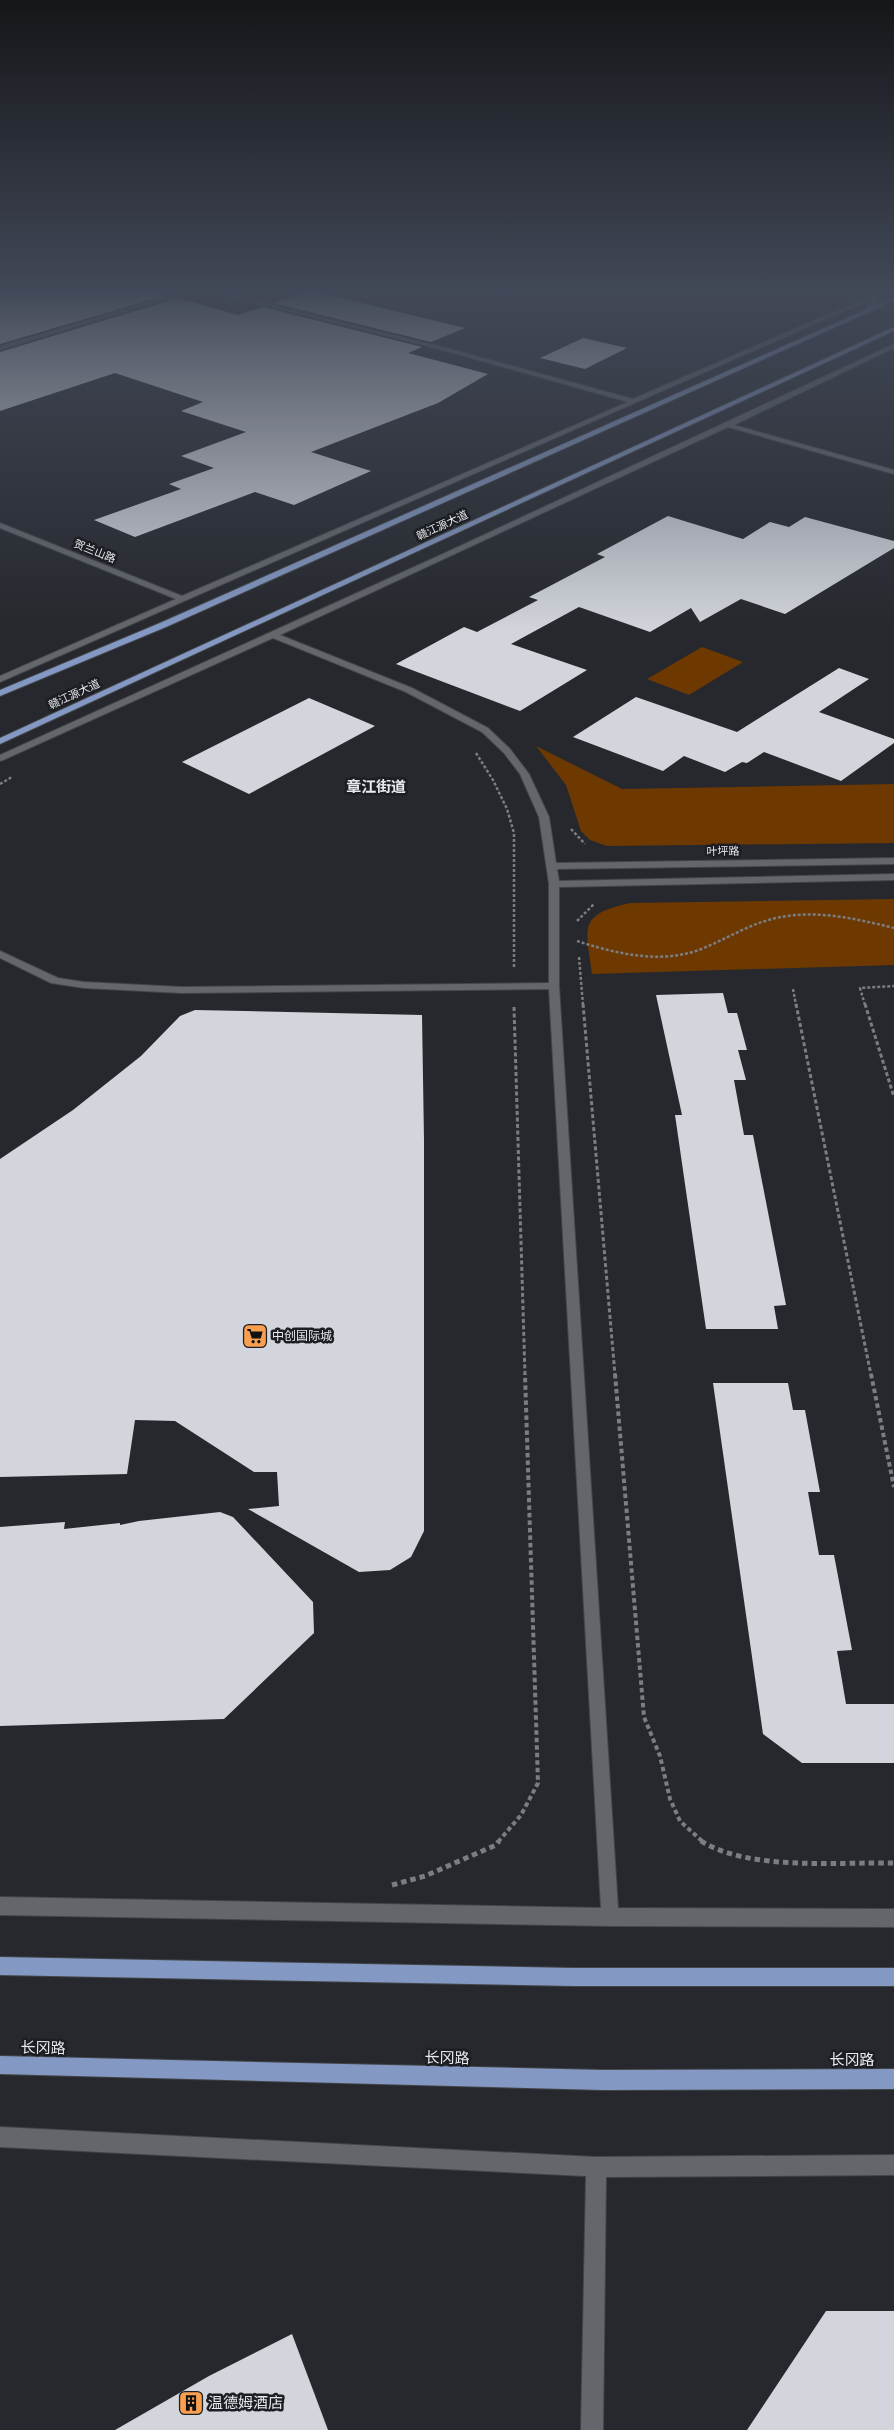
<svg xmlns="http://www.w3.org/2000/svg" width="894" height="2430" font-family="'PT Sans','Noto Sans SC',sans-serif">
<rect width="100%" height="100%" fill="#26282d"/>
<!-- green -->
<path fill="#6d3900" d="M702,647l41,15 -54,33 -42,-16z
M536,746l86,43 272,-5v59l-287,3 -17,-6 -9,-9 -15,-46z
M894,899v66l-302,9c-6,-46 -15,-60 39,-71z"/>
<!-- building -->
<path fill="#d2d5db" d="M0,292h156l11,3 -167,49z
M308,292h9l148,36 -34,14 -158,-39z
M178,298l60,17 25,-8 159,40 -14,6 80,21 -50,29 -127,49 60,19 -77,34 -39,-13 -120,45 -41,-17 87,-31 -12,-5 45,-16 -33,-12 65,-24 -65,-21 22,-9 -88,-29 -115,38v-59z
M583,338l44,10 -42,21 -45,-11z
M668,516l75,23 27,-17 19,5 16,-10 89,24v7l-109,66 -44,-15 -41,23 -9,-14 -41,24 -71,-25 -68,37 76,26 -67,41 -124,-47 68,-37 13,5 61,-32 -9,-3 76,-40 -8,-3z
M839,668l30,11 -50,33 75,27v4l-53,38 -77,-29 -17,11 -5,-1 -17,10 -41,-16 -21,15 -90,-34 63,-40 101,35z
M309,698l66,28 -126,68 -67,-32z
M723,993l5,20h9l10,37h-9l8,30h-12l10,55h9l33,170 -12,1 4,23h-72l-31,-214h7l-26,-120z
M195,1010l227,5 2,125v391l-13,26 -21,13 -31,2 -111,-63 31,-3 -2,-34h-23l-79,-51 -40,-1 -8,54 -127,3v-318l73,-49 68,-54 39,-40z
M713,1383h75l5,27h12l15,82h-12l11,63h15l18,95 -15,1 9,53h48v59h-92l-39,-29z
M220,1512l13,5 80,85 1,31 -90,86 -224,7v-199l65,-5 -1,7 56,-6v2l19,-4z
M826,2311h68v119h-147z
M292,2334l36,96h-213l94,-54z"/>
<g fill="none" stroke-linecap="round" stroke-linejoin="round">
<defs>
<path id="minor" d="M183,292h7l-190,58v-4z
M211,292h8l231,57 183,50 205,-89 49,-18h7l-52,20 -842,370v-6l176,-77 -176,-71v-5l182,73 446,-194 -182,-51z
M894,344v4l-160,77 160,45v4l-166,-47 -448,208 132,53 76,40 22,21 19,25 20,43 7,46 338,-5v6l-337,5 2,12 335,-7v6l-335,7v99l59,922 276,1v18l-284,-1 -610,-11v-18l601,11 -52,-919 -367,4 -98,-5 -33,-5 -51,-25v-7l58,27 26,4 98,5 367,-4v-99l-10,-67 -19,-43 -16,-21 -22,-21 -76,-40 -133,-54 -270,122 -3,1v-6l445,-202z
M0,2127l596,30 298,-2v20l-288,2 -3,253h-22l5,-254 -586,-29z"/>
<path id="major" d="M873,292h5v9l-4,5 20,-9v4l-728,326 -166,69v-6l160,-67 705,-313 7,-9z
M894,327v4l-894,413v-6z
M0,1957l573,11h321v18h-321l-573,-11z
M0,2056l603,14 291,-1v20l-291,1 -603,-16z"/>
</defs>
<!-- minor casing -->
<use href="#minor" stroke="#434549" stroke-width="2"/>
<!-- major casing -->
<use href="#major" stroke="#434549" stroke-width="2"/>
<!-- path-far3 -->
<path stroke="#7b7d82" stroke-width="2.5" stroke-dasharray="3 2" stroke-linecap="butt" d="M476,753l17,27 14,29 7,24v135
M0,784l12,-7
M571,829l14,15
M577,921l17,-17
M577,941c40,13 86,24 127,7 26,-11 49,-26 77,-31 39,-7 76,2 113,11
M579,957l4,48
M793,989l3,16
M865,1005l-5,-17 34,-2"/>
<!-- path-far2 -->
<path stroke="#7b7d82" stroke-width="3" stroke-dasharray="4 2.5" stroke-linecap="butt" d="M583,1004l32,371
M796,1004l75,371
M865,1004l29,93
M514,1007l11,368"/>
<!-- path-far1 -->
<path stroke="#7b7d82" stroke-width="4" stroke-dasharray="4.5 3" stroke-linecap="butt" d="M615,1374l29,343 16,39 10,43 10,22 23,21
M871,1374l23,113
M498,1842l23,-27 17,-32 -13,-409"/>
<!-- path -->
<path stroke="#7b7d82" stroke-width="5" stroke-dasharray="5.5 4" stroke-linecap="butt" d="M701,1841c48,30 137,21 193,22
M392,1885l33,-9 71,-31 3,-4"/>
<!-- minor -->
<use href="#minor" fill="#63666b" fill-rule="evenodd"/>
<!-- major -->
<use href="#major" fill="#8398c2" fill-rule="evenodd"/>
</g>
<!-- sky -->
<linearGradient id="sky" x2="0" y2="1"><stop stop-color="#151619"/><stop offset="0.46" stop-color="#414857"/><stop offset="1" stop-color="#414857" stop-opacity="0"/></linearGradient>
<rect width="894" height="632" fill="url(#sky)"/>
<!-- icons -->
<defs>
<symbol id="supermarket-square" viewBox="-11 -11 22 22"><rect x="-9" y="-9" width="18" height="18" rx="4" fill="#fa9f4f" stroke="#1c1e23"/><path d="M-6-5.5h2.5l.6 2H6L4.5 2H-2.5L-4.4-4H-6ZM-1.5 3.2a1.3 1.3 0 1 0 .1 0ZM3 3.2a1.3 1.3 0 1 0 .1 0Z" fill="#111"/></symbol>
<symbol id="building-square" viewBox="-11 -11 22 22"><rect x="-9" y="-9" width="18" height="18" rx="4" fill="#fa9f4f" stroke="#1c1e23"/><path d="M-4-6H4V6H1V3H-1V6H-4ZM-2.5-4.3h1.7v1.8h-1.7ZM.8-4.3h1.7v1.8H.8ZM-2.5-1h1.7V.8h-1.7ZM.8-1h1.7V.8H.8Z" fill="#111"/></symbol>
</defs>
<g fill-rule="evenodd">
<use href="#supermarket-square" x="241" y="1322" width="28" height="28"/>
<use href="#building-square" x="177" y="2389" width="28" height="28"/>
</g>
<g text-anchor="middle" stroke-width="5" stroke-linejoin="round" paint-order="stroke">
<!-- far-street labels -->
<g font-size="11" fill="#e7e9ec" stroke="#1c1e23">
<text transform="translate(442 525) rotate(-25)" y="4">赣江源大道</text>
<text transform="translate(95 551) rotate(22)" y="4">贺兰山路</text>
<text transform="translate(74 694) rotate(-25)" y="4">赣江源大道</text>
<text transform="translate(723 851) rotate(-1)" y="4">叶坪路</text>
</g>
<!-- poi labels -->
<g font-size="12" fill="#e7e9ec" stroke="#1c1e23" text-anchor="start">
<text x="272" y="1340">中创国际城</text>
</g>
<!-- far-district labels -->
<g font-size="15" font-weight="bold" fill="#e7e9ec" stroke="#1c1e23">
<text x="376" y="792">章江街道</text>
</g>
<!-- near-street labels -->
<g font-size="15" fill="#e7e9ec" stroke="#1c1e23">
<text transform="translate(43 2048) rotate(1)" y="5">长冈路</text>
<text transform="translate(447 2058) rotate(1)" y="5">长冈路</text>
<text x="852" y="2065">长冈路</text>
</g>
<!-- near-poi labels -->
<g font-size="15" fill="#e7e9ec" stroke="#1c1e23" text-anchor="start">
<text x="208" y="2408">温德姆酒店</text>
</g>
</g>
</svg>
